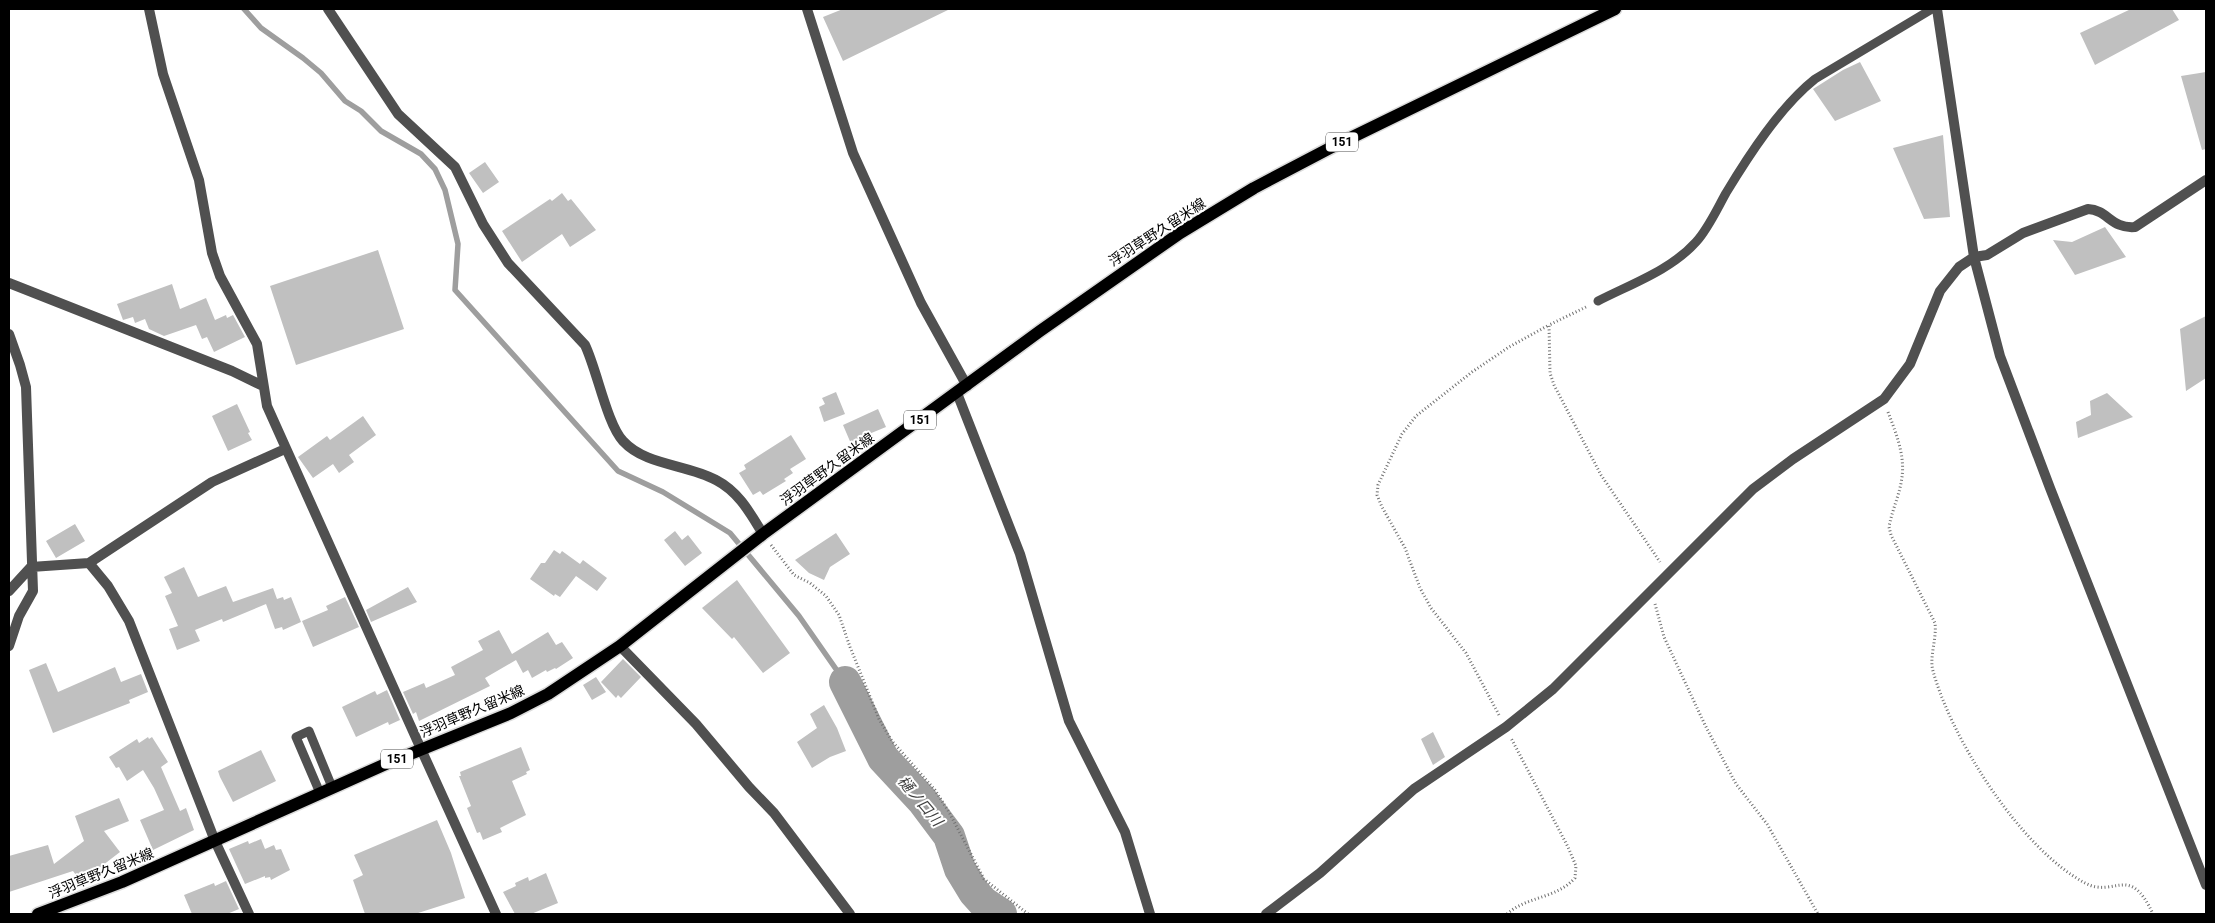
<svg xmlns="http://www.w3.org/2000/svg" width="2215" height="923" font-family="Roboto,'Noto Sans JP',sans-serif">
<rect width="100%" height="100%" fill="#fff"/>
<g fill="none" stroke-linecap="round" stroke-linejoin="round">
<!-- stream -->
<path stroke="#9e9e9e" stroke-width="5.5" d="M244,9l17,19 42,30 18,15 24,28 16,10 20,20 40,23 14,15 10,21 13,54 -3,46 163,181 45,21 67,41 69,83 46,66"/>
<!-- river -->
<path stroke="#9e9e9e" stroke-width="32" d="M845,682l38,76 39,42 27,36 11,33 14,23 9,10 18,12"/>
</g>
<!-- building -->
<path fill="#c0c0c0" d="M843,9h107l-107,52 -20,-44z
M2131,9h41l7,11 -84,45 -15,-32z
M1860,62l21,39 -46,20 -22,-32 30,-19z
M2206,72v77l-4,1 -21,-74z
M1943,135l7,82 -26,2 -31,-71z
M485,162l14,20 -16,11 -14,-20z
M562,193l6,8 3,-2 25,31 -26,17 -8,-13 -40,28 -20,-31 48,-32 2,2z
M2105,227l21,30 -51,18 -22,-35 19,2z
M378,250l26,79 -108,36 -26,-79z
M172,284l8,25 26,-11 9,22 11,-5 1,3 6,-3 12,22 -31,15 -7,-15 -5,2 -6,-14 -32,11 -15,-7 -4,-10 -10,4 -2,-6 -10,3 -6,-16z
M2206,316v62l-20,13 -6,-62z
M836,392l9,22 -21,8 -5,-15 6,-3 -3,-6z
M2107,393l26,24 -55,21 -2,-16 15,-7 -1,-14z
M237,404l13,28 -2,1 4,7 -24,11 -16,-35z
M878,409l8,18 -22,9 2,4 -14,6 -9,-21z
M363,416l13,19 -27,20 5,7 -15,11 -6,-9 -20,14 -15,-21 29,-21 3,4z
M791,435l15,24 -16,10 3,4 -9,6 2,2 -23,14 -3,-4 -7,4 -14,-22 7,-4 -2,-4z
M75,524l10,17 -29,17 -10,-17z
M675,531l7,9 6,-5 14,18 -17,13 -21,-26z
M836,533l14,21 -20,13 -6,13 -15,-7 -14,-13z
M554,550l6,4 2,-3 18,13 3,-4 24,18 -10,13 -21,-15 -16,21 -5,-3 -1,2 -24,-17 11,-16h4z
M184,567l14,30 28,-11 7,16 40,-14 4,11 6,-2 1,3 7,-3 10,25 -18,8 -1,-3 -7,2 -9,-25 -43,18 -1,-3 -27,11 5,11 -23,9 -8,-21 9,-3 -13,-30 7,-3 -8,-16z
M737,580l53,73 -27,20 -29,-36 -2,2 -30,-31z
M408,587l9,15 -46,20 -5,-12z
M345,597l14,30 -46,20 -11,-26 26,-11 -2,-4z
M499,630l13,24 36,-22 8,13 6,-3 11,16 -17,11 -1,-1 -8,4 -1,-2 -14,8 -4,-8 -5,3 -7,-13 -31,18 5,8 -71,35 -3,-9 -3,2 -10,-22 21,-9 2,5 29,-13 -4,-8 32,-17 -5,-9z
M623,659l18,18 -20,21 -3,-3 -2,3 -15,-16z
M46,663l12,29 57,-25 6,15 20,-8 7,18 -19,8 1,3 -77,30 -24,-63z
M596,677l10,15 -14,8 -9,-15z
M387,690l13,30 -11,5 -1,-3 -32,15 -14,-30 33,-16 2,4z
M824,705l13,23 9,23 -16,6 -18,11 -15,-26 20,-14 -7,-14z
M1433,732l12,25 -12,8 -12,-26z
M148,737l1,2 3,-2 16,25 -7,5 19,44 6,-3 8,22 -41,20 -13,-30 24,-10 -10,-22 -11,-18 -16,11 -8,-14 -3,1 -7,-11 28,-18 2,4z
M521,747l9,23 -4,2 1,2 -15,7 14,34 -26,13 2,4 -19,8 -3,-8 -3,1 -10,-25 4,-2 -12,-30h2l-1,-4z
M261,750l15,31 -43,21 -13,-25 -2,-6z
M119,798l10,23 -25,10 16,21 -39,30 -8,-11 -64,21v-36l39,-11 6,19 30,-23 -9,-25z
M437,820l14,33 14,45 -50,16h-50l-12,-34 10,-5 -9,-20z
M261,839l4,10 9,-4 2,5 5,-1 9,21 -19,10 -1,-3 -5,1v-2l-20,8 -16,-35 19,-8 1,3z
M546,873l12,30 -27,11h-16l-12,-22 13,-6 -1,-3 13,-6 1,4z
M226,881l13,28 -12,5h-35l-8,-19 30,-12 1,3z"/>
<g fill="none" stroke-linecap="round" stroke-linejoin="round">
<defs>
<path id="primary" d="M38,914l84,-32 266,-119 123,-50 37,-19 72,-48 143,-112 277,-203 140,-98 74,-45 78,-41 283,-138"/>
</defs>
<!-- primary casing -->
<use href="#primary" stroke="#dbdbdb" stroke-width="15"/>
<!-- path -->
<path stroke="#727272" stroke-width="3" stroke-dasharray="1 2.5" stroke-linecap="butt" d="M1586,307l-37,18 1,48 4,12 47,90 59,87
M1888,412c8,21 17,43 14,65 -2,17 -10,33 -13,50l2,8 44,88c2,16 -6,34 -2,48 19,69 88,178 152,212 30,16 44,-21 68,31
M771,545l23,30 16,8 16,13 13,19 11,32 29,72 13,22 43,49 14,22 35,67 44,35
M1655,604l9,33 41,88 31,59 31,40 51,90
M1499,715l-33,-62 -35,-45 -11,-20 -15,-40 -23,-41 -5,-12 1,-10 24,-51 14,-18 56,-44 37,-25 40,-22
M1507,914c20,-18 49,-15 68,-36l1,-12 -8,-19 -57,-109"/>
<!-- service -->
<path stroke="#505050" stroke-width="9" d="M1598,301c33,-17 73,-31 98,-59 12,-13 21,-33 30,-49 23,-38 54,-86 89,-114l117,-70
M320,793l-24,-56 13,-6 23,56"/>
<!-- minor -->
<path stroke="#505050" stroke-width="10" d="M149,9l14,65 36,106 13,73 8,23 37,68 10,62 154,343
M328,9l70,105 57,53 28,57 25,39 77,82c12,25 22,79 38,96 23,25 64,23 93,39 23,12 34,33 47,54
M807,9l46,144 68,150 46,83
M1937,9l37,248 26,99 50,132 156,397
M9,283l223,88 31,15
M9,334l11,31 6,22 7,204 -14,25 -10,30
M957,393l63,161 49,167 56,111 25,82
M89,563l123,-81 73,-33
M9,591l22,-24 58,-4 19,23 21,35 86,220 34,73
M620,646l76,78 53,63 25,26 76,101
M1266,914l54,-41 94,-84 92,-62 47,-38 200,-200 40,-30 91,-60 26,-35 30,-73 19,-24 15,-10 13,-2 36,-22 65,-24c20,1 23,20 47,18l71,-47"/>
<!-- tertiary -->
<path stroke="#505050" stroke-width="10" d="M421,749l75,165"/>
<!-- primary -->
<use href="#primary" stroke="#000" stroke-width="12"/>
</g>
<g text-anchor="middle" stroke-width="4" stroke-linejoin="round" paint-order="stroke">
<!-- shield labels -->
<g fill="#fff" stroke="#4c4c4c" stroke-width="1">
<rect x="1326" y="132.5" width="32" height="19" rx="4"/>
<rect x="904" y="410.5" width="32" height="19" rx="4"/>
<rect x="381" y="749.5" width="32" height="19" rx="4"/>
</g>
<g font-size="12" font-weight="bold" fill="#000">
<text x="1342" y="146">151</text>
<text x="920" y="424">151</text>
<text x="397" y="763">151</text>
</g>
<!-- street labels -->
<g font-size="14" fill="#000" stroke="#fff">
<text transform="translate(1157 232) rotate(-33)" y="5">浮羽草野久留米線</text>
<text transform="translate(827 469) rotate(-36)" y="5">浮羽草野久留米線</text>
<text transform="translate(472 711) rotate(-23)" y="5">浮羽草野久留米線</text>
<text transform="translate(101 873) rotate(-22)" y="5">浮羽草野久留米線</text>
</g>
<!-- water labels -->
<g font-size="15" font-style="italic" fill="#3f3f3f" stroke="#fff">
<text transform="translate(920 801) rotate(50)" y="5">樋ノ口川</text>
</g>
</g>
<!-- border -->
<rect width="2215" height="923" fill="none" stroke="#000000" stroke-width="20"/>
</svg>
